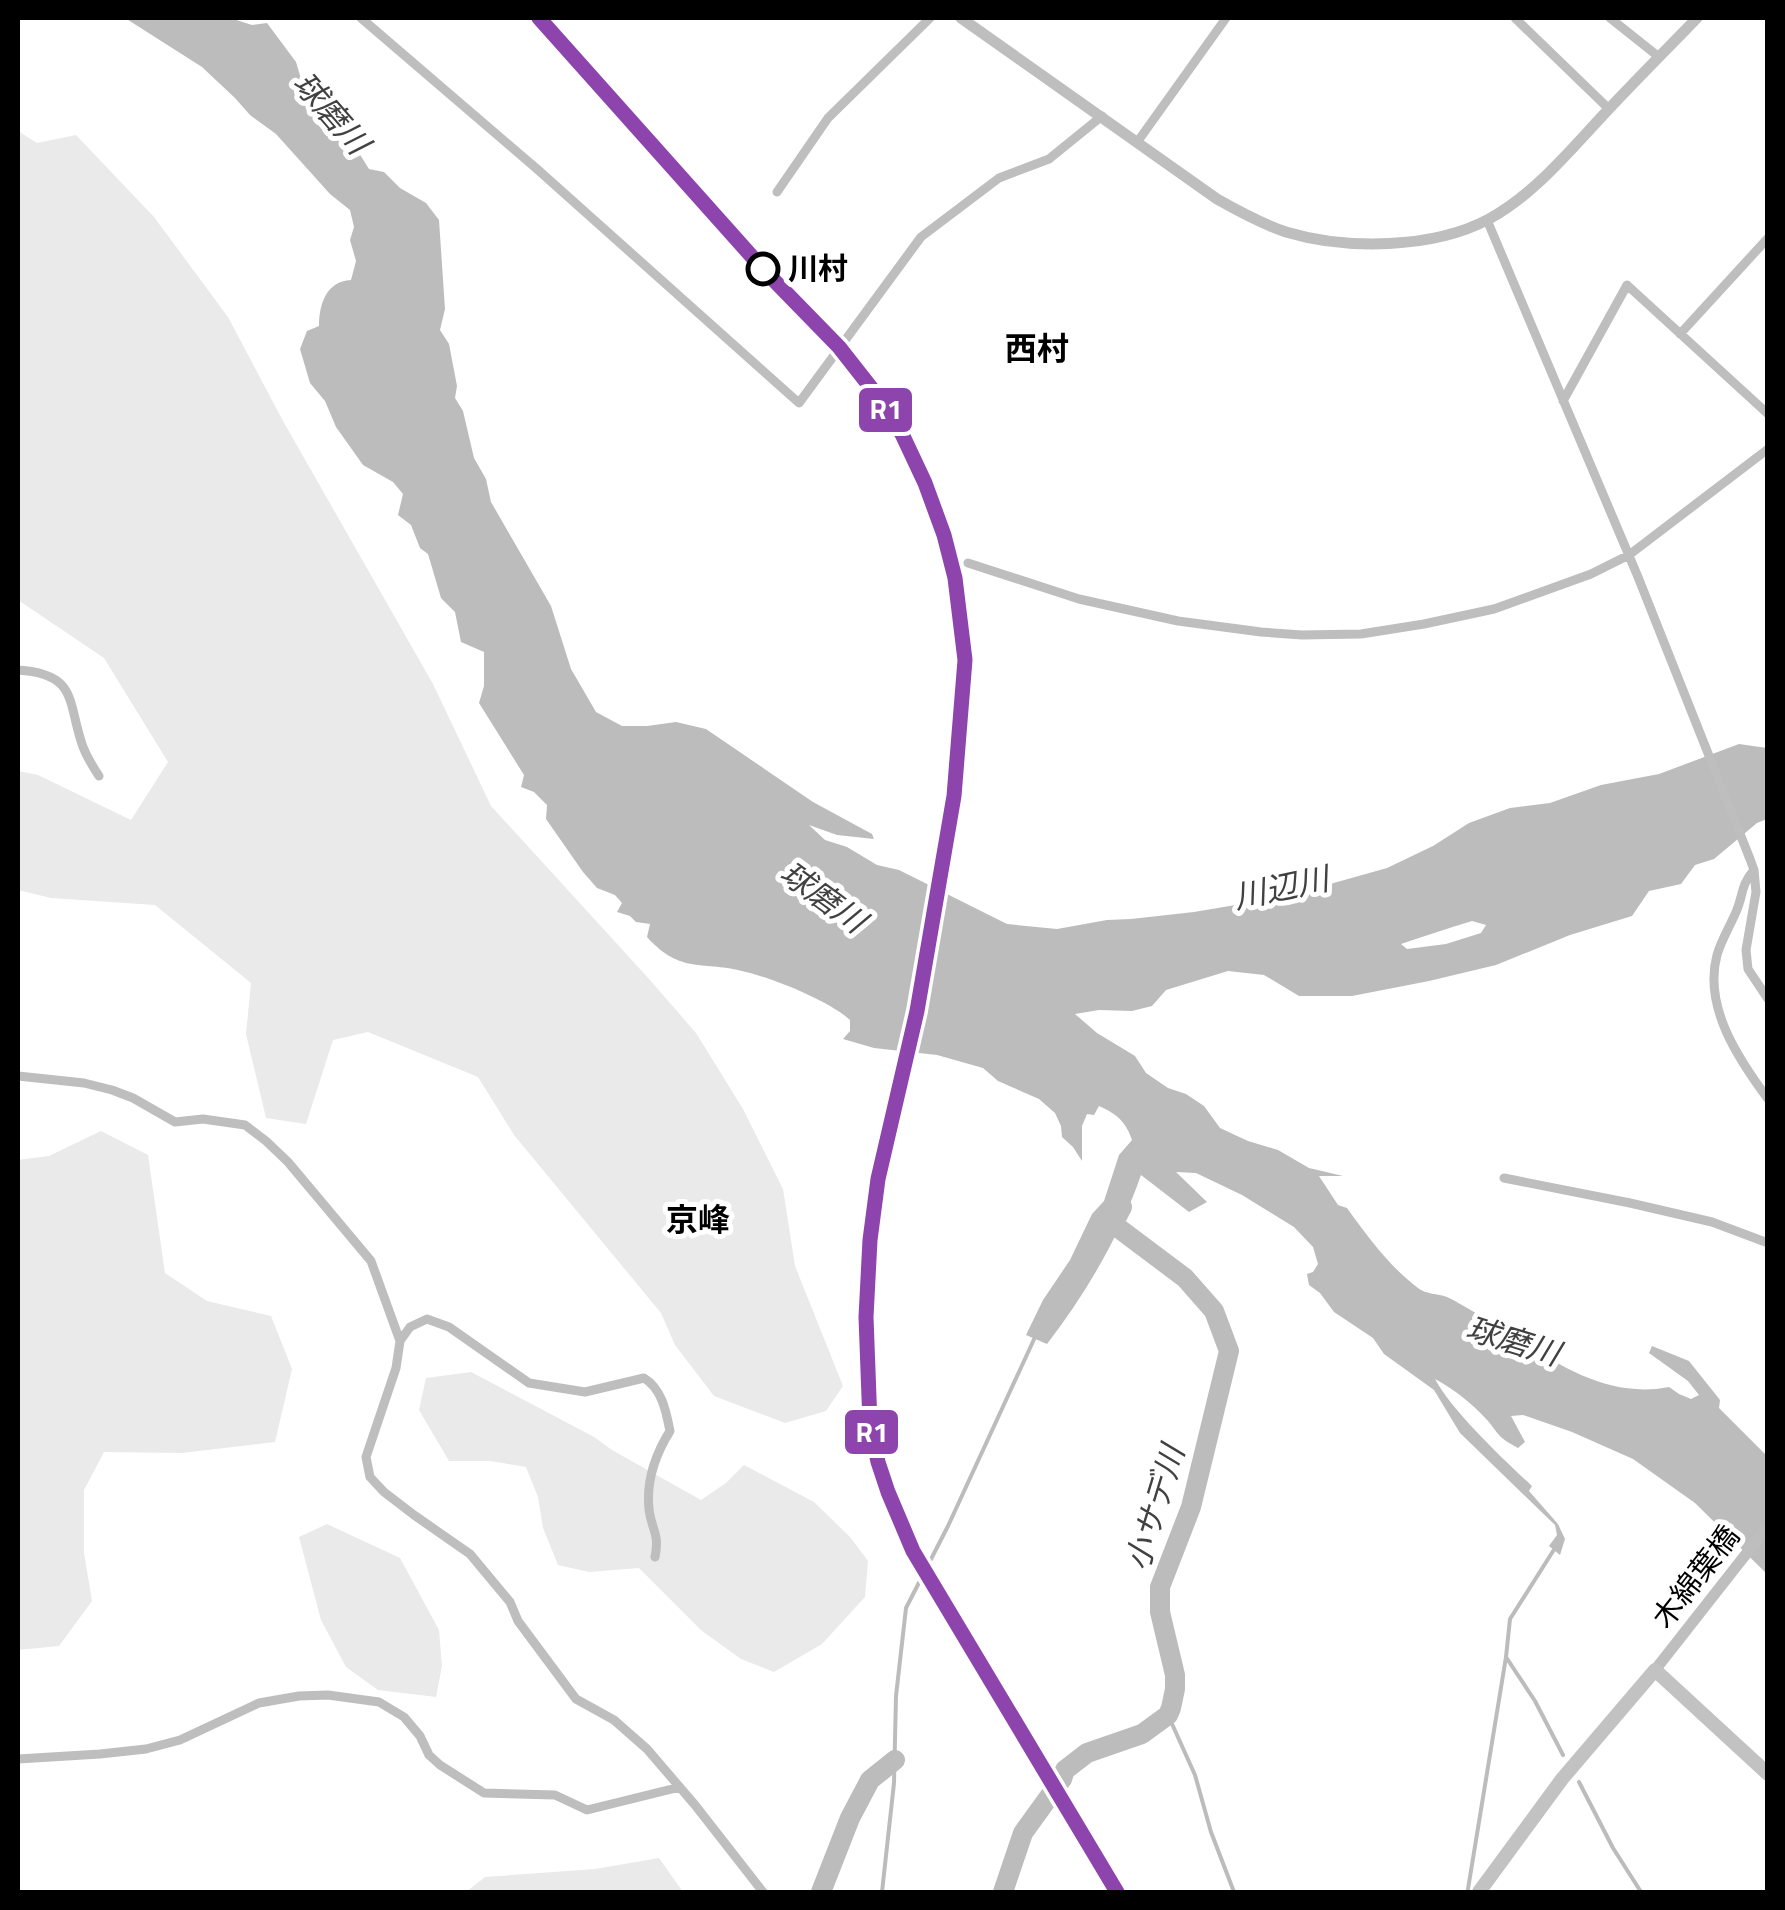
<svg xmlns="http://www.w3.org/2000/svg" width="1785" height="1910" font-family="'Titillium Web','Noto Sans JP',sans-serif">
<rect width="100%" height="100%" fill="#fff"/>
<!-- green -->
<path fill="#eaeaea" d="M18,131l19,12 39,-8 78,82 74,100 55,104 150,263 58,122 159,174 46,53 47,76 40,80 12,77 48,120 -17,25 -41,12 -71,-27 -39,-51 -14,-32 -147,-178 -36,-58 -110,-45 -35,8 -27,84 -40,-6 -20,-84 5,-51 -96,-78 -104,-7 -33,-8v-119l20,4 93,45 37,-58 -64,-104 -86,-58z
M101,1131l47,24 17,118 42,28 64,15 21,53 -17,73 -93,11 -78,-1 -20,38v63l8,48 -33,45 -41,4v-490l31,-4z
M471,1372l123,65 18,13 89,50 25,-17 18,-18 70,37 36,35 18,24 -3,36 -43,47 -48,28 -33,-13 -39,-28 -63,-63 -50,4 -31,-7 -15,-37 -5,-31 -12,-30 -36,-6h-41l-30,-51 7,-32z
M327,1524l73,34 39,72 3,36 -6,31 -58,-7 -32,-23 -25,-47 -22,-83z
M659,1858l24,34h-217l19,-15 110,-8z"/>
<!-- water -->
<path fill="#bcbcbc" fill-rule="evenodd" d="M125,18h105l22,7 15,-2 29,39 8,27 21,-1 16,15c4,33 12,39 28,66l15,3 16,16 26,15 13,17 6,89 -5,21 9,14 8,42 -2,12 8,13 11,47 12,21 5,23 60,104 20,63 25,43 26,14h25l29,-4 30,7 107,73 59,32 2,5 -37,-4 -28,-10 16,15 22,7 30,18 22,5 108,54 50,5 50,-9 24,-1 63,-7 71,-12 58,-14 64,-18 46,-22 36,-23 41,-15 40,-5 51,-18 58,-11 80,-30 28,4v71l-10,4 -43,36 -19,6 -14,19 -32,7 -17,25 -62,19 -74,30 -67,16 -77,15h-53l-35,-21 -36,-4 -62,19 -14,16 -20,5 -33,-1 -24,4 22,19 38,23 11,17 22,15 18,6 18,12 16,22 28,13 30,9 31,18 34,8h-24l19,29 9,3c21,29 42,58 71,80 9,7 19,5 29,9 9,4 18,10 27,15 60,34 121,90 195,75l10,7 12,5 8,-4 -11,-14 -39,-28 3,-7 37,15 31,39 -1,8 48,48v118l-72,-71 -62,-44 -61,-27 -49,-17 -12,1 14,26 -7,6c-20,-11 -17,-11 -30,-27 -15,-17 -34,-32 -53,-42 17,32 69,81 97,107l-3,5 29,33 7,15 -5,16 -11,-9 8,-11 -2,-10 -95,-92 -26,-43 -50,-36 -11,-16 -39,-26 -14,-19 -11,-8 -2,-11 6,-2 5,-8 -5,-17 -19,-20 -52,-32 -46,-22 -20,-1 31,30 -18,10 -48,-37c-21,61 -55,118 -94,169l-21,-9 17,-35 27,-40 22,-46 12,-13 15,-46 13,-15c-6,-18 -15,-26 -33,-34l-5,9 -7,-1 -5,12v35l-9,-14 -11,-10 -1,-11 -6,-13 -16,-14 -41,-18 -15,-13 -46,-13 -63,-7 -31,-9 7,-8v-11c-21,-19 -75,-41 -104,-48 -43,-12 -65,3 -99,-35l3,-13 -14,-2 -6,-6 -13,-4 5,-9 -7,-8 -18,-7 -14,-16 -37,-53 1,-14 -13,-13 -13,-5 3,-12 -45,-72 5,-17v-34l-23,-10 -6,-30 -14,-14 -13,-44 -8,-6 -9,-23 -13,-10 5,-21 -10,-12 -30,-17 -27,-38 -11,-26 -15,-18 -10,-34 7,-18 12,-5c0,-21 7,-45 32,-46l5,-19 -6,-21 4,-13 -4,-17 -20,-16 -54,-60 -26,-19 -15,-17 -33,-31zM1472,921l14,4 -5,8 -35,11 -39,5 -6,-5c24,-8 47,-16 71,-23z"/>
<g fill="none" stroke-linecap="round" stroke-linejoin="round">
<!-- stream -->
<path stroke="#bcbcbc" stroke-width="4" d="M1506,1657l29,44 28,54
M1168,1715l27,60 16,57 23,60
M1579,1782l34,66 28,44
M1468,1889l38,-232 4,-38 45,-71
M882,1892l12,-109 2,-87 10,-88 42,-82 88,-191"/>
<!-- river -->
<path stroke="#bcbcbc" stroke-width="20" d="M821,1892l29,-74 20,-38 25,-20
M1003,1892l20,-59 39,-54 3,-9 22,-17 55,-19 26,-19 3,-7 4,-19v-14l-15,-63v-25l31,-80 38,-156 -15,-40 -29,-33 -72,-54 9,-17"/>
<!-- minor -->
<path stroke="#bebebe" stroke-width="9" d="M361,18l176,151 262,234 122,-166 78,-59 50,-19 53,-43
M1515,18l94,91
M1610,18l49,39
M1138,141l88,-123
M777,192l51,-74 102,-100
M1487,220l151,357 112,282 4,11 2,22 -10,58 2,19 20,30
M1680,334l88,-96
M1563,401l64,-116 141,129
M968,563l111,36 99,22 83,11 41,3 59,-1 63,-10 70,-15 97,-35 38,-19 139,-106
M18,670c61,4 49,33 65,77 4,10 10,20 16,29
M1754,870c-14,16 -10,24 -18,42 -6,14 -15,29 -19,43 -14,52 22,105 51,144
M18,1076l66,7 28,7 21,8 42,24 28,-3 42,6 21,16 22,21 83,99 29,80 -4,27 -30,89 4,20 14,15 30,23 56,39 40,48 8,19 58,78 38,21 33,29 48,56 68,87
M1504,1178l126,25 82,19 56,21
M400,1341l10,-14 17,-8 22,8 80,56 56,9 59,-14c18,11 22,33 26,53 -15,24 -24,49 -21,78 2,20 11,24 6,48
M18,1759l82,-5 46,-5 34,-9 79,-37 40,-7 29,-1 51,7 25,15 16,19 9,19 11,10 44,28 71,2 32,15 93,-23"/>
<!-- tertiary -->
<path stroke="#bebebe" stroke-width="11" d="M961,18l256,181c23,13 45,25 69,33 60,18 147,17 203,-13 46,-25 82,-70 118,-108 30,-32 60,-62 90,-93
M1655,1670l113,-144"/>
<!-- secondary -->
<path stroke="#c2c2c2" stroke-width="14" d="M1479,1892l83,-113 93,-109 113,104"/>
<defs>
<path id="rail-1" d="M539,18l224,251 76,78 33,42 30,45 23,49 19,52 11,43 10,82 -11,136 -37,215 -39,168 -8,61 -4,77 4,107 8,38 10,30 25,59 204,341"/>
</defs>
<!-- rail-1 casing -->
<use href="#rail-1" stroke="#fff" stroke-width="22"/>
<!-- rail-1 -->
<use href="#rail-1" stroke="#8e44ad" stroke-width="15"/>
</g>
<!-- markers -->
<circle fill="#fff" stroke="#000" stroke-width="5" cx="763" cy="269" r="15"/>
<g text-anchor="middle" stroke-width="10" stroke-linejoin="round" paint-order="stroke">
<!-- stop labels -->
<g font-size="30" font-weight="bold" fill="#000" stroke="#fff" text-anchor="start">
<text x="788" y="279">川村</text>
</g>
<!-- street labels -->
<g font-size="30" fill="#000" stroke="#fff">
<text transform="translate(1696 1577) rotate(-52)" y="10">木綿葉橋</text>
</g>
<!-- water labels -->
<g font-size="32" font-style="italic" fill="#414141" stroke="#fff">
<text transform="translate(331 113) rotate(49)" y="11">球磨川</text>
<text transform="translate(1281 888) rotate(-12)" y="11">川辺川</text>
<text transform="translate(823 897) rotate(36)" y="11">球磨川</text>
<text transform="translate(1513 1341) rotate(17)" y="11">球磨川</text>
<text transform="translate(1155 1508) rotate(-73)" y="11">小サデ川</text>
</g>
<!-- neighbourhood labels -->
<g font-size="32" font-weight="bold" fill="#000" stroke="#fff">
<text x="1037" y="360">西村</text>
<text x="698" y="1231">京峰</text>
</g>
</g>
<g stroke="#fff" stroke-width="4">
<rect x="857" y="386" width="57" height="48" rx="10" fill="#8e44ad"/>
<rect x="843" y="1408" width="57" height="48" rx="10" fill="#8e44ad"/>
</g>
<g font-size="28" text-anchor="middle" font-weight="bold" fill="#fff">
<text x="886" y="419">R1</text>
<text x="872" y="1442">R1</text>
</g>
<!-- border -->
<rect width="1785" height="1910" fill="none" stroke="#000000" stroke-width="40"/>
</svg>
